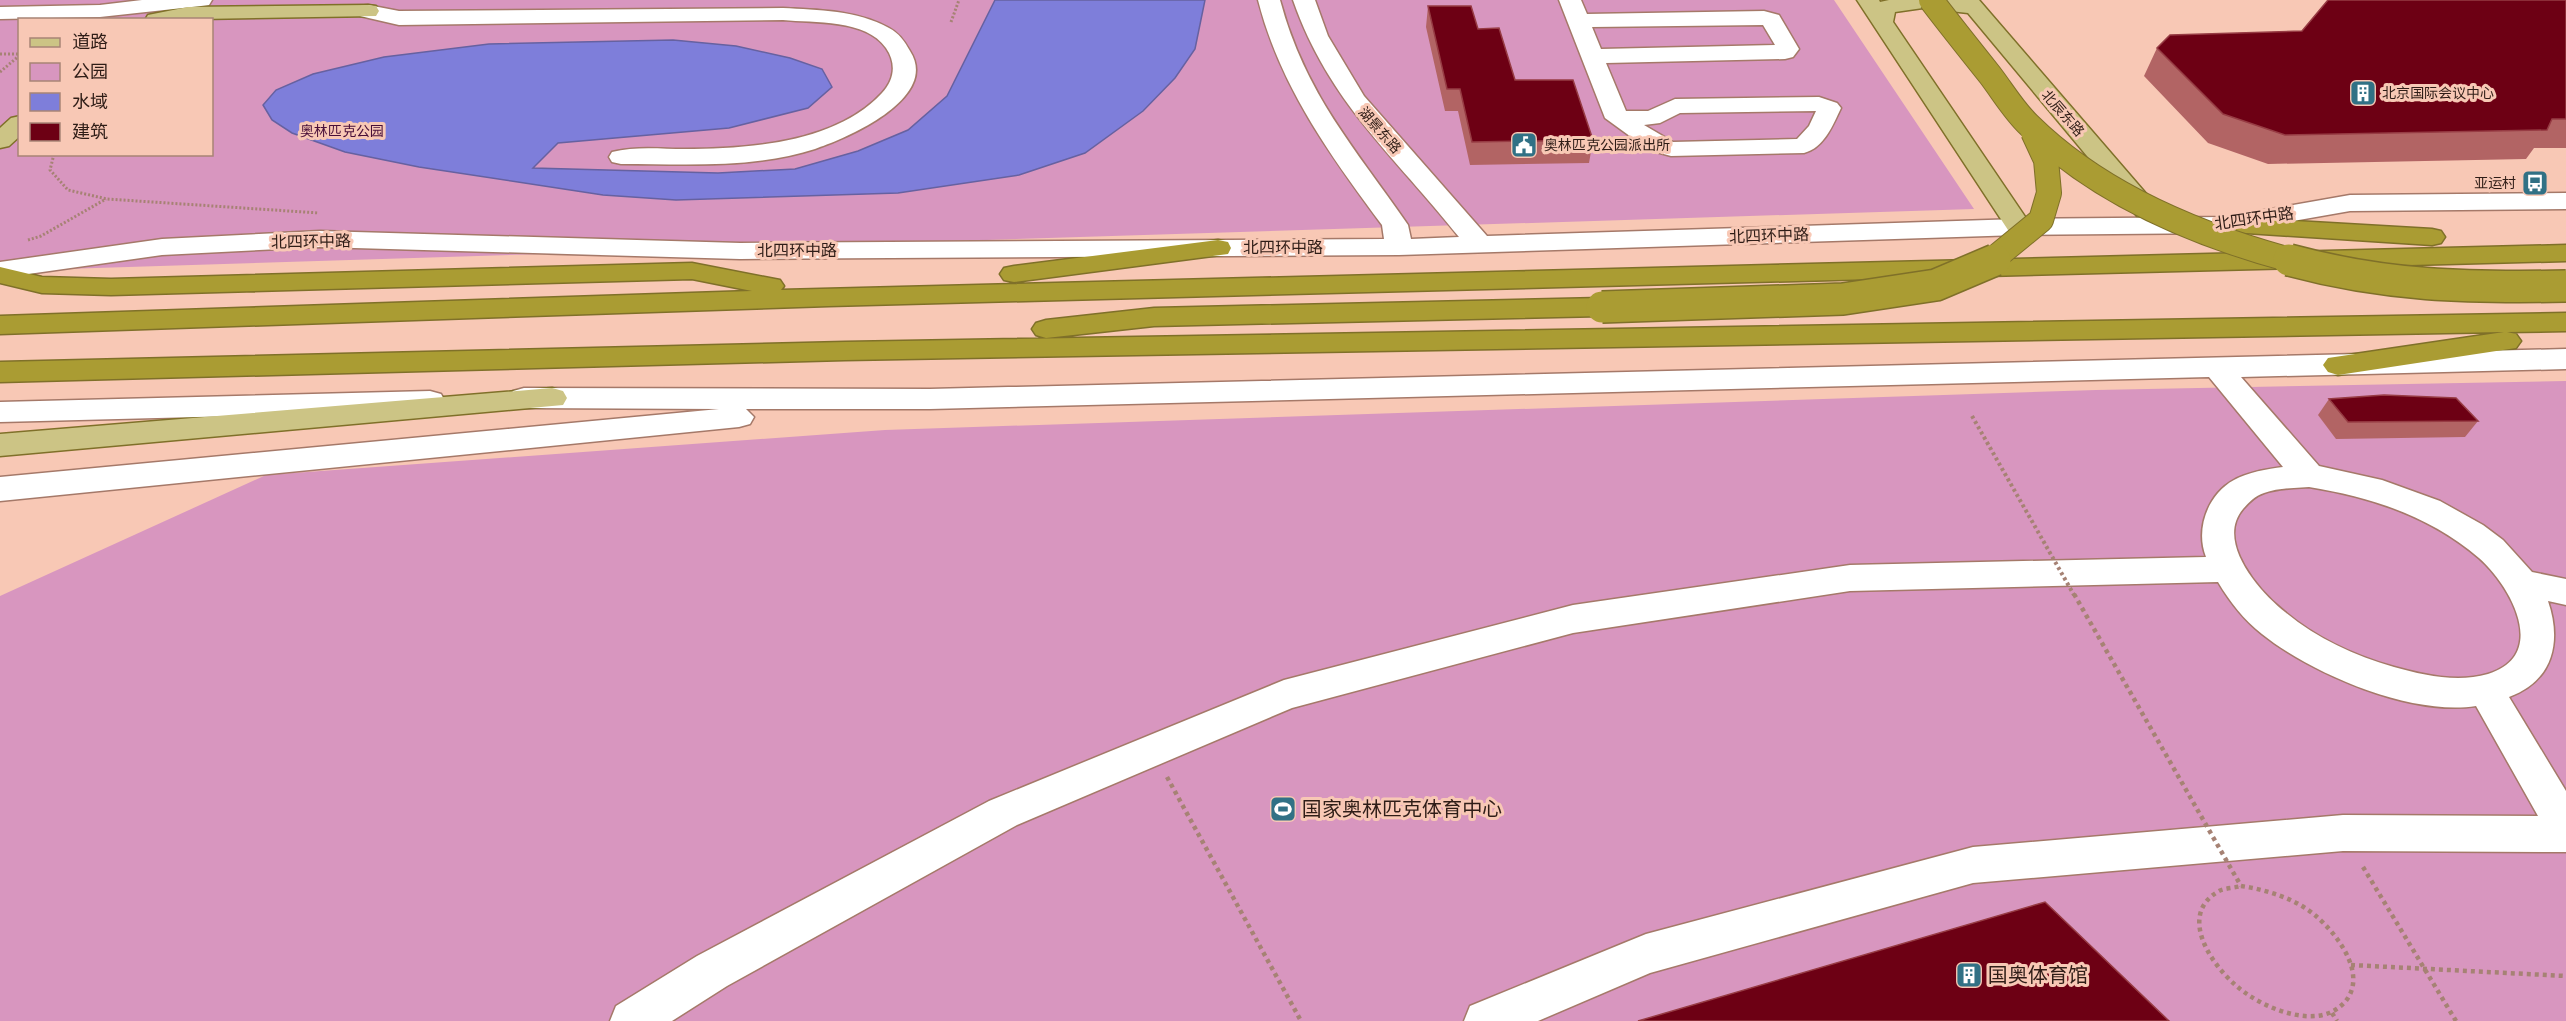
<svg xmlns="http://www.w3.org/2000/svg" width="2566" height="1021" font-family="'Titillium Web','Noto Sans SC',sans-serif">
<rect width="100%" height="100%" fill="#f8c8b5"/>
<!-- green -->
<path fill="#d896bf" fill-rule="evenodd" d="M0,0h1834l140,209 -1974,62zM20,20h192v134h-192z
M2566,381v640h-2566v-425l266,-121 619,-45 1211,-40z"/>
<!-- water -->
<path fill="#7e7eda" stroke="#6661a0" stroke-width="1.5" d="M995,0h210l-10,49 -20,29 -32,33 -58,42 -66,22 -121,18 -222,7 -73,-5 -184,-28 -74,-15 -53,-19 -20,-13 -9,-15 13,-15 37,-16 71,-17 105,-13 184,-4 63,6 54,12 32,11 10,18 -24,21 -79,20 -171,15 -25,25 185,5 77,-4 63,-18 50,-21 39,-34z"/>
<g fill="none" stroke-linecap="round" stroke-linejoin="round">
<defs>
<path id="minor" d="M142,0h70l-3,5 -8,1 -101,11 -100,2v-12l100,-2z
M1258,0h22c25,94 75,148 128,225l3,14 48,-2c-65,-82 -130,-134 -166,-237h22l13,36 36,60 123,140 532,-17 206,-2 125,-22 216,-2v16l-216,2 -125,22 -206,2 -620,20 -659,4 -420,-12 -158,8 -162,23v-16l162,-23 158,-8 420,12 644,-4 -2,-14c-52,-70 -102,-139 -124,-225z
M1559,0h22l6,14 177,-3 15,4 20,34 -6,8 -8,2 -179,4 20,48h22l27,-12 144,-2 18,6 4,5c-8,17 -17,40 -37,45l-133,3 -22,-6 -44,-32zM1763,25l12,20 -174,4 -9,-22zM1816,111l-7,15 -12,13 -124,3 -29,-17 16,-2 20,-10z
M368,5l31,6 384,-3c35,2 74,2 106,20 10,5 16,14 21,23 30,47 -62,87 -95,98 -62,20 -130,15 -194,15l-9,-2 -3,-5 3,-5c23,-6 49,-3 73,-3 63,0 151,-6 197,-56 12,-13 15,-29 4,-45 -20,-29 -72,-25 -103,-28l-384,5 -39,-9 -3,-5 3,-5z
M2566,349v20l-325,8 78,89 63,14 58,21 43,24 20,15 29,32 34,7v26l-18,-4c14,41 5,80 -39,96l57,94v61l-223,-1 -370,32 -323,90 -112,48h-74l6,-15 176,-72 327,-87 370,-32 195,1 -62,-110c-65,10 -164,-32 -214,-72 -18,-14 -32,-32 -44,-52l-368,9 -277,42 -281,75 -275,117 -290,161 -55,35h-62l6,-15 81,-50 292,-155 295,-121 289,-75 277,-40 356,-8c-11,-28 2,-63 28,-77 14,-8 33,-11 49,-13l-74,-90 -1279,32h-184l8,8 -4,7 -11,3 -739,74v-24l719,-68 -195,-1 -11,-3 -4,-7 4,-7 11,-3 406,1zM2309,487c62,10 121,29 170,71 31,27 71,97 9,116 -31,9 -65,1 -94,-7 -39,-11 -78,-29 -109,-55 -25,-20 -70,-70 -42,-103 6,-7 12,-13 21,-16 14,-5 30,-5 45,-6z
M430,391l11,3 4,7 -4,7 -11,3 -430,11v-20z"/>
<path id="major" d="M1857,0h22l1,2 9,-2h90l176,204 4,6 -4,6 -9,2 -9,-2 -169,-203 -45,-5 -28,4 -2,10 139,205 -4,6 -9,2 -9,-2z
M368,5l8,1 3,5 -3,5 -231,4 3,-5 40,-8z
M20,116v20l-11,10 -9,2v-20l11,-10z
M552,388l11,3 4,7 -4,7 -563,51v-22z"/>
<path id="highway" d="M2225,217l207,12 9,2 4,6 -4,6 -9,2 -216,-14 -4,-6 4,-6z
M1218,240l10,2 3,6 -3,6 -214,28 -10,-2 -4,-6 4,-6 10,-2z
M2566,245v16l-1737,45 -829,28v-18l752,-25 -60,-12 -581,16 -69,-2 -42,-10v-16l42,10 69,2 581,-16 88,17 4,6 -3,4z
M1602,298l10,3 4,6 -4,6 -10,3 -448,10 -108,12 -10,-3 -4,-6 4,-6 10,-3 108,-12z
M2566,313v18l-59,1 9,2 5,7 -5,7 -178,27 -10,-3 -5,-7 5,-7 176,-26 -1659,28 -845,22v-20l845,-20z"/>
</defs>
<!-- minor casing -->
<use href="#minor" stroke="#a57969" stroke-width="3"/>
<!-- major casing -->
<use href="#major" stroke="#7f7029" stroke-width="3"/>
<!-- highway casing -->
<use href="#highway" stroke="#7f7029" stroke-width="3"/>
<!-- path-far1 -->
<path stroke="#a68274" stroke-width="3" stroke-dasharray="2 2" stroke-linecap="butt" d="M951,22l8,-22
M0,54h20
M0,72l20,-17
M54,154l-4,16 18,20 39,9 212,14
M28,240l13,-4 65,-37"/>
<!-- path -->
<path stroke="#a68274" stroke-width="4.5" stroke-dasharray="4 4" stroke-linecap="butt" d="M1167,777l134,244
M2363,867l93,154
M2241,886c27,4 55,13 75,30 22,19 53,60 28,87 -8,8 -17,12 -28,13 -23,2 -50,-9 -69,-22 -29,-19 -74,-77 -28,-103 6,-3 15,-3 22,-5z
M2332,1013l5,8"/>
<!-- minor -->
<use href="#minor" fill="#fff" fill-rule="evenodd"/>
<!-- major -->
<use href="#major" fill="#ccc485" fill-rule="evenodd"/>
<!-- highway -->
<use href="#highway" fill="#aa9c33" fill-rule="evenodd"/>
<defs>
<path id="highway-bridge-far1" d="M1931,0c19,25 39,50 59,75 13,17 24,36 39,50 71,70 171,111 265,136
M1991,261l50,-41 8,-27 -3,-33 -13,-28"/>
<path id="highway-bridge" d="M2289,260c96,26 178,28 277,26
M1602,307l241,-8 93,-14 59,-25"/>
</defs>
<!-- highway-bridge-far1 casing -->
<use href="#highway-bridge-far1" stroke="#7f7029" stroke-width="26" stroke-linecap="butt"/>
<!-- highway-bridge casing -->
<use href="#highway-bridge" stroke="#7f7029" stroke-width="34" stroke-linecap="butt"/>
<!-- path-bridge-far1 -->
<path stroke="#a68274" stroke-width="4" stroke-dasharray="3 3" stroke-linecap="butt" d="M1972,416l102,179"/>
<!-- path-bridge -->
<path stroke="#a68274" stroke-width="4.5" stroke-dasharray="4 4" stroke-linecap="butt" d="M2074,594l167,292
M2351,965l215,11"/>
<!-- highway-bridge-far1 -->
<use href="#highway-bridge-far1" stroke="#aa9c33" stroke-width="24"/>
<!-- highway-bridge -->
<use href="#highway-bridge" stroke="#aa9c33" stroke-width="31"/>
</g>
<!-- wall -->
<path fill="#b26464" d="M2566,0v148h-32l-8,11 -258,5 -60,-21 -64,-67 13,-28z
M1428,6l50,23 37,51 78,60 -4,23 -119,2 -12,-54h-13l-19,-84z
M2329,399l149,22 -13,16 -129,2 -18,-24z"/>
<!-- building -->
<path fill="#6d0014" stroke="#973c44" stroke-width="1.5" d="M2328,0h238v119h-14l-5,11 -262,5 -62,-21 -66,-66 13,-13 132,-4z
M1428,6h43l7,23 21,-1 16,52h58l20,60 -121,2 -12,-53h-13z
M2384,395l72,3 22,23 -130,1 -19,-23z
M2045,902l124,119h-531z"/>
<!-- icons -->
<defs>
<symbol id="building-square" viewBox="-11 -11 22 22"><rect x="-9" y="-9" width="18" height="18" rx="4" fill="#317185" stroke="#f8c8b5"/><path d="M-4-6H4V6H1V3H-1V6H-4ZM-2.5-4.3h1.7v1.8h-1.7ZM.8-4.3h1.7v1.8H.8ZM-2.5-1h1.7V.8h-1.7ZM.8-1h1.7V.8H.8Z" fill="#fff"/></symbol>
<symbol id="civic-square" viewBox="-11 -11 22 22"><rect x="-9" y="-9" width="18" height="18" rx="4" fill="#317185" stroke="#f8c8b5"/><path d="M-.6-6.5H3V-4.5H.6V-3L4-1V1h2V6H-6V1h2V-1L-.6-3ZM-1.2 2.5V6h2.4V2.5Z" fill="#fff"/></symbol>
<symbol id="bus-square" viewBox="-11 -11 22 22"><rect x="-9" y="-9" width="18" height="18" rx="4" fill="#317185" stroke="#f8c8b5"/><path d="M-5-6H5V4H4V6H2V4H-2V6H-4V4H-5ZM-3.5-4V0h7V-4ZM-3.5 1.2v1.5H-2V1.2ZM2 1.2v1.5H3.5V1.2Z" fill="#fff"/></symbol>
<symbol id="stadium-square" viewBox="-11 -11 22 22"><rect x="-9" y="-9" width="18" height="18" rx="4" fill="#317185" stroke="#f8c8b5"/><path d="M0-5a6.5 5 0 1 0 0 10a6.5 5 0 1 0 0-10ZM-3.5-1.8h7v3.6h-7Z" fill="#fff"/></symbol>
</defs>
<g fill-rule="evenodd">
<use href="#building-square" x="2348" y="78" width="30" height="30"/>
<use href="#civic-square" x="1509" y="130" width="30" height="30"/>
<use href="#bus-square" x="2520" y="168" width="30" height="30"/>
<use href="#stadium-square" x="1268" y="794" width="30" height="30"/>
<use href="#building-square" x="1954" y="960" width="30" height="30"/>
</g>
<g text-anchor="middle" stroke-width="6" stroke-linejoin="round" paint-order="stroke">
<!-- far-poi labels -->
<g font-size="14" fill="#2f1d17" stroke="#f8c8b5" text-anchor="start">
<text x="2382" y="98">北京国际会议中心</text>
<text x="1544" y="150">奥林匹克公园派出所</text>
<text x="2516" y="188" text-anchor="end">亚运村</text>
</g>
<!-- far-street labels -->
<g font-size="14" fill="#2f1d17" stroke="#f8c8b5">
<text transform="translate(2063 113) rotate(49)" y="5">北辰东路</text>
<text transform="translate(1380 130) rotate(49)" y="5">湖景东路</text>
</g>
<!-- far-park labels -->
<g font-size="14" fill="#480e38" stroke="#f8c8b5">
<text x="342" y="136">奥林匹克公园</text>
</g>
<!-- street labels -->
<g font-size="16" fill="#2f1d17" stroke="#f8c8b5">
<text transform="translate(2254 218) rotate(-8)" y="6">北四环中路</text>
<text transform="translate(1769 235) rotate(-2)" y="6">北四环中路</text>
<text transform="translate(311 241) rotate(-1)" y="6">北四环中路</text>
<text x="1283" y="253">北四环中路</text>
<text x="797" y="256">北四环中路</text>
</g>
<!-- near-poi labels -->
<g font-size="20" fill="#2f1d17" stroke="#f8c8b5" text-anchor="start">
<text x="1302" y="816">国家奥林匹克体育中心</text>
<text x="1988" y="982">国奥体育馆</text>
</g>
</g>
<!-- legend -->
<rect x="18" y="18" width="195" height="138" fill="#f8c8b5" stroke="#a88476" stroke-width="1.5"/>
<rect x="30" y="38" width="30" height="9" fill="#ccc485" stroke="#a88476" stroke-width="1.5"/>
<text x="72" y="48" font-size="18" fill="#2f1d17">道路</text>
<rect x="30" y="63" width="30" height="18" fill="#d896bf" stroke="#a88476" stroke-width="1.5"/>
<text x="72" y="78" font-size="18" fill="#2f1d17">公园</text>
<rect x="30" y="93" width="30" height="18" fill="#7e7eda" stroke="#a88476" stroke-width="1.5"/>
<text x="72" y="108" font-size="18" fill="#2f1d17">水域</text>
<rect x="30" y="123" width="30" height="18" fill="#6d0014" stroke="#a88476" stroke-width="1.5"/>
<text x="72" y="138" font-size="18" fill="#2f1d17">建筑</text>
</svg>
